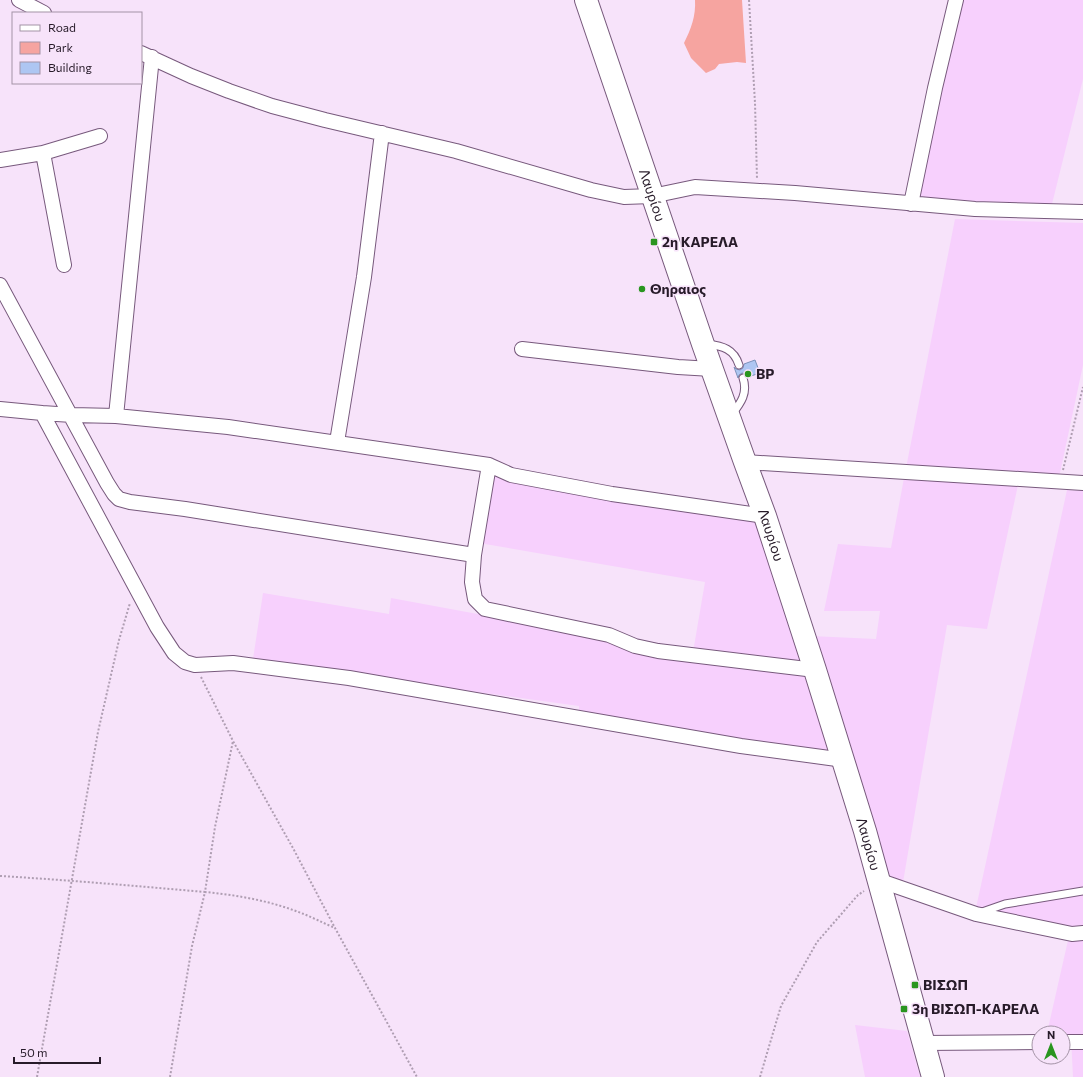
<svg xmlns="http://www.w3.org/2000/svg" width="1083" height="1077" font-family="Commissioner,sans-serif">
<rect width="100%" height="100%" fill="#f7e3fa"/>
<!-- built -->
<path fill="#f7d0fd" d="M961,0h122v79l-31,125 -138,-5z
M955,219l128,4v142l-23,108 -9,5 -145,-10z
M491,476l266,42 72,234 -250,-39v-7l-205,-28 -121,-19 10,-66 126,21 2,-16 217,40 84,20 13,-76 -226,-39z
M904,478l114,7 -31,144 -40,-4 -45,263 -13,-5 -78,-247 65,3 4,-28h-56l14,-67 53,4z
M1067,490l16,1v436l-10,1 -97,-20z
M1069,936l14,1v140h-10l-2,-40 -8,-1v-3h-16z
M855,1025l52,6 13,46h-55z"/>
<!-- green -->
<path fill="#f6a4a0" d="M695,0h47l4,63 -9,-1 -18,2 -4,5 -9,4 -15,-15 -7,-15c7,-14 12,-27 11,-43z"/>
<!-- building -->
<path fill="#aec6f2" stroke="#7c92ba" d="M755,360l5,13 -12,4 -2,-3 -4,-1 -3,2 -1,3 -4,-11 2,2 4,1 3,-2 1,-4z"/>
<g fill="none" stroke-linecap="round" stroke-linejoin="round">
<defs>
<path id="lane" d="M707,344c16,2 27,5 32,21
M732,414c9,-11 16,-21 11,-36
M982,912l23,-8 78,-13"/>
<path id="street" d="M19,0l25,13
M141,53l50,23 38,15 43,15 53,14 131,31 135,39 33,7 28,-1 43,-9 100,6 180,16 108,3
M0,160l43,-7
M911,204l24,-116 21,-88
M64,265l-21,-112 57,-17
M0,285l107,198 7,11 5,5 11,3 55,7 289,46
M522,349l156,18 34,2
M0,409l42,4
M116,416l36,-359
M337,442l27,-165 18,-144
M745,462c113,6 225,15 338,21
M489,465l-15,90 -2,27 3,17 10,10 124,26 26,11 23,5 157,19
M765,516l-153,-22 -101,-19 -22,-10 -261,-38 -112,-11 -44,-1 -30,-2 115,214 17,26 11,9 10,3 38,-2 116,15 392,68 103,14
M878,880l98,34 96,20 11,-1
M1063,1042h20
M923,1043l116,-1"/>
<g id="primary">
<path id="s1" d="M586,0l117,344 42,118 20,54 50,154 50,161 68,246"/>
</g>
</defs>
<!-- lane casing -->
<use href="#lane" stroke="#77597c" stroke-width="9"/>
<!-- street casing -->
<use href="#street" stroke="#77597c" stroke-width="16"/>
<!-- primary casing -->
<use href="#primary" stroke="#77597c" stroke-width="24"/>
<!-- path -->
<path stroke="#af9eb2" stroke-width="2" stroke-dasharray="2 2" stroke-linecap="butt" d="M749,0l6,103 2,76
M1063,470l20,-83
M201,677l32,64 61,109 41,78 82,149
M0,876c68,4 136,10 205,16l10,-65 18,-86
M37,1077l61,-345 21,-92 11,-37
M170,1077l22,-131 13,-54c32,3 66,9 96,21 11,4 22,10 34,15
M760,1077l21,-71 36,-64 41,-47 6,-4"/>
<!-- lane -->
<use href="#lane" stroke="#fff" stroke-width="7"/>
<!-- street -->
<use href="#street" stroke="#fff" stroke-width="14"/>
<!-- primary -->
<use href="#primary" stroke="#fff" stroke-width="22"/>
</g>
<!-- markers -->
<g fill="#29951f" stroke="#f7e3fa" stroke-width="1.5">
<rect x="650" y="238" width="8" height="8" rx="2"/>
<circle cx="642" cy="289" r="4"/>
<circle cx="748" cy="374" r="4"/>
<rect x="911" y="981" width="8" height="8" rx="2"/>
<rect x="900" y="1005" width="8" height="8" rx="2"/>
</g>
<g text-anchor="middle" stroke-width="3" stroke-linejoin="round" paint-order="stroke">
<!-- street labels -->
<g font-size="14" fill="#271b29" stroke="#f7e3fa">
<text dy="5" stroke="none"><textPath href="#s1" startOffset="206">Λαυρίου</textPath></text>
<text dy="5" stroke="none"><textPath href="#s1" startOffset="566">Λαυρίου</textPath></text>
<text dy="5" stroke="none"><textPath href="#s1" startOffset="890">Λαυρίου</textPath></text>
</g>
<!-- poi labels -->
<g font-size="14" font-weight="bold" fill="#271b29" stroke="#f7e3fa" text-anchor="start">
<text x="662" y="247">2η ΚΑΡΕΛΑ</text>
<text x="650" y="294">Θηραιος</text>
<text x="756" y="379">BP</text>
<text x="923" y="990">ΒΙΣΩΠ</text>
<text x="912" y="1014">3η ΒΙΣΩΠ-ΚΑΡΕΛΑ</text>
</g>
</g>
<!-- legend -->
<rect x="12" y="12" width="130" height="72" fill="#f7e3fa" stroke="#a493a6"/>
<rect x="20" y="25" width="20" height="6" fill="#ffffff" stroke="#a493a6"/>
<text x="48" y="32" font-size="12" fill="#271b29">Road</text>
<rect x="20" y="42" width="20" height="12" fill="#f6a4a0" stroke="#a493a6"/>
<text x="48" y="52" font-size="12" fill="#271b29">Park</text>
<rect x="20" y="62" width="20" height="12" fill="#aec6f2" stroke="#a493a6"/>
<text x="48" y="72" font-size="12" fill="#271b29">Building</text>
<!-- north arrow -->
<g transform="translate(1051 1045)"><circle r="19" fill="#f7e3fa" stroke="#a493a6"/>
<path d="M0-3L7 15L0 10L-7 15Z" fill="#29951f"/>
<text y="-6" font-size="11" font-weight="bold" text-anchor="middle" fill="#271b29">N</text>
</g>
<!-- scale -->
<path d="M14 1057v6h86v-6" fill="none" stroke="#271b29" stroke-width="2"/>
<text x="20" y="1057" font-size="12" fill="#271b29" stroke="#f7e3fa" stroke-width="3" paint-order="stroke">50 m</text>
</svg>
